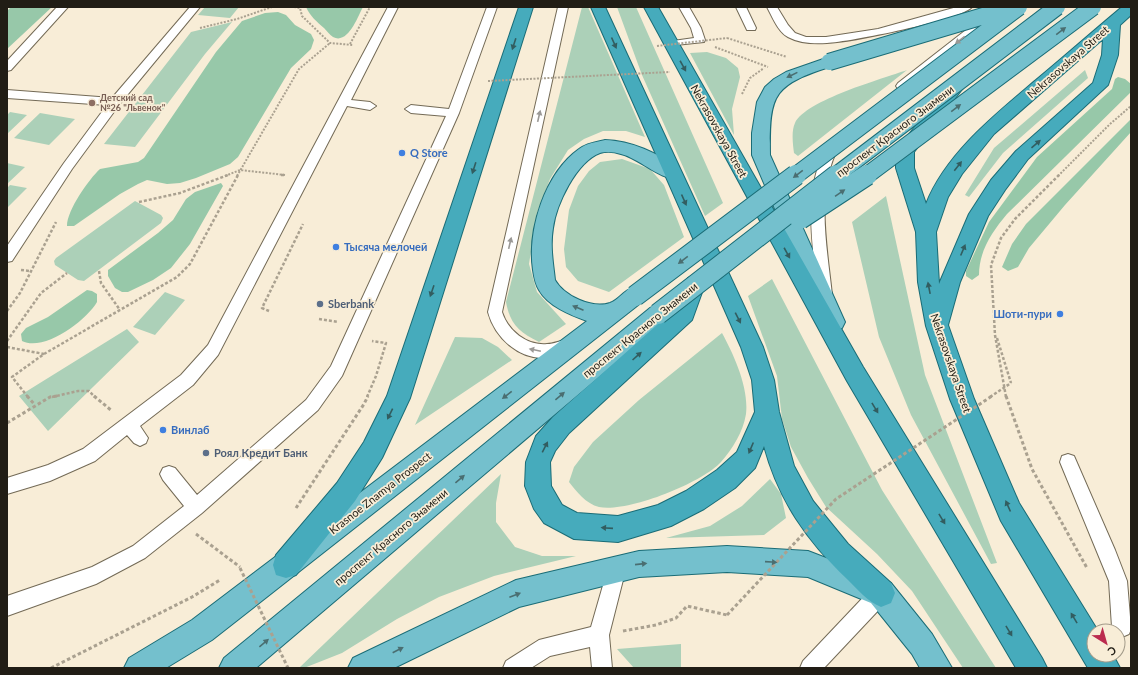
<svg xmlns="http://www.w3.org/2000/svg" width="1138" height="675" font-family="Lato,sans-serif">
<rect width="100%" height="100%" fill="#f8edd7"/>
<!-- green -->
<path fill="#acd0b8" d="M205,7h34l-9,11 -32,-3z
M582,7h6l57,130 -19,-6h-23l-19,8 -16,11 -18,29 -13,34 -8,51 8,28 29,32 -27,18c-20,-10 -29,-18 -33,-40z
M617,7h19l87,196 -18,13 -63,-141z
M232,22l-27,32 -70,93 -31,-3 87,-112z
M707,52l19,6 12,10 2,9 -8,32 2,26 -44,-82z
M907,70l-109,86 -4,-3c-1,-8 -3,-22 1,-30 11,-23 87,-44 112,-53z
M1085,70l3,8 -85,75 -34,44 -4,-2 29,-47z
M10,112l17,3 -20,19v-19z
M40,113l35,6 -26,26 -35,-7z
M622,159l28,10 14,16 20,52 -75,55 -31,-11 -12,-14 -2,-18 5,-39 9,-24 11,-15 11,-9z
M7,163l18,4 -18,17z
M10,185l17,3 -20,20v-20z
M886,196l39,179 72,188 -6,1 -80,-149 -32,-78 -27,-115z
M135,201l26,14 2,3 -2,5 -77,58 -6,-1 -23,-15 -1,-4 2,-3z
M772,279l110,211 114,178h-33l-51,-77 -35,-37 -51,-47 -18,-29 -17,-31 -9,-28 -5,-43 -29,-80z
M165,292l20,8 -30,35 -22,-8z
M127,329l12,13 -91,89 -29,-35z
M722,333c12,22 27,55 24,81 -3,18 -13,34 -25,48 -19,21 -94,51 -122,45 -13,-3 -23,-16 -30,-25l5,-15 19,-25 46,-42z
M455,337l27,1 16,9 14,13 -97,65z
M501,474l-5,29v19l19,25 27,9h34l-82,20 -55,21 -42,22 -55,34 -38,15h-5z
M770,479l11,15 5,24 -22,17 -98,3 44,-12 32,-20z
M681,644v24h-47l-17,-19z"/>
<!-- forest -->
<path fill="#97c8a9" d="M11,7h41l-45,42v-38z
M306,7h57c-5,9 -15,38 -30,30 -3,-2 -6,-6 -9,-9 -7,-6 -14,-12 -18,-21z
M278,12l8,3 9,10 16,9 3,6 -3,9 -20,19 -53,89 -8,7 -34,14 -16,5 -13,1 -20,-4 -9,4 -18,10 -46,32h-7c0,-16 22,-47 33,-57l38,-7 6,-4 72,-106 26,-31 23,-8z
M1118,77l7,2 6,5v8l-124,122c-15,18 -28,37 -28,61l-7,5 -6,-4v-5l23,-49 48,-65 75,-68 3,-10z
M1131,119v13l-66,73 -36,43 -11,19 -10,4 -6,-4 10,-23 14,-20z
M221,183l2,3 -33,58 -19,24 -18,12 -25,12h-6l-7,-4 -7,-12v-6l50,-37 15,-13 13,-21 9,-7z
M87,290l5,1 5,3v8c-11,19 -53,50 -75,39l-1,-7 5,-6 22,-11z"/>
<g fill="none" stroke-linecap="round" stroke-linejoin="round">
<defs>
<path id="service" d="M57,7h11l-57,63 -4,1v-10z
M190,7h10l-81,98 -47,64 -60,92 -5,1v-16l57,-83 43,-58 -100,-7v-8l105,8z
M388,7h10l-47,93 19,2 6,4 -6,4 -23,-4 -129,249 -25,30 -53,41 8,12 -2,5 -6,3 -6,-3 -7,-8 -32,26 -45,20 -43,13v-16l41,-13 35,-16 98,-74 27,-30z
M487,7h10l-38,106 -117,263 -24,34 -116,103 -57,45 -49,26 -89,32v-20l85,-29 41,-21 51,-40 -21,-26 -3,-6 3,-6 6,-2 6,2 22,27 109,-95 25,-34 115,-250 -35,-3 -6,-4 6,-4 38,4z
M558,7h10l-66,305c6,19 25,34 45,32 9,0 16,-6 24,-3l3,5 -3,5c-7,2 -15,6 -24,7 -28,2 -52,-20 -59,-46z
M679,7h10l12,21 4,12 -1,2 -38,4 -1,-2 1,-2 28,-4 -3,-10z
M736,7h10l10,21 -1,2h-8z
M767,7h10l11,18 7,8 11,4h20l52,-8 79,-22h15c-11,13 -124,35 -145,36 -13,1 -28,0 -39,-6 -10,-5 -16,-21 -21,-30z
M993,11l5,3 -1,2 -91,73h-8l-2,-3 2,-3 91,-71z
M833,142l4,1 2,3c-24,45 -12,100 -7,149l-2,4 -5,2 -5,-2 -2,-4c-5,-50 -17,-107 11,-152z
M1068,454l6,2 41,94 12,31 4,48 -2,5 -7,3 -4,-2v-4h-4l-2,-4 -3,-46 -49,-119 2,-6z
M617,559l7,2 2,7 -17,67 3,33h-20l-2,-21 -40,9 -19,12h-28l3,-7 33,-21 52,-13 17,-59 2,-7z
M881,584l7,2 2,7 -2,7 -64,68h-24l3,-7 71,-75z"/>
<path id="primary" d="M829,57l6,2 2,3 -2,3c-61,20 -66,26 -65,90l75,167 -3,6 -8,3 -8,-3 -3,-6 -71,-167v-22l5,-31 8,-15 9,-8 12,-7z
M605,140c28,1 51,13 74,28l2,5 -2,5c-17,4 -40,-20 -58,-24 -6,-2 -15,-3 -21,-1 -24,9 -44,52 -47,75 -3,18 0,34 2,52 9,16 37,29 55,23 13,-5 15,-19 32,-13l4,6 -4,6 -430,338 -46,28h-42l5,-10 63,-38 395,-299c-17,-6 -39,-15 -48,-31 -4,-7 -5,-13 -6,-20 -6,-40 12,-97 46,-121 8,-6 17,-7 26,-9z
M658,305l8,3 3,6 -3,6 -410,348h-37l5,-10 426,-350z
M727,546l81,5 83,32 41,51 20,34h-32l-8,-14 -41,-51 -63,-26 -81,-5 -88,5 -120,30 -125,61h-46l5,-10 163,-78 123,-29z"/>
<path id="trunk" d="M519,7h14l-123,391 -28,60 -27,43 -59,74 -10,3 -10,-3 -3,-10 3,-10 61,-72 27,-41 23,-46z
M591,7h14l158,340 11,33 5,32 15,54 19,35 35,43 43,39 4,10 -4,10 -10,4c-14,-6 -23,-17 -33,-27 -41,-39 -69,-79 -84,-134l-9,22 -20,20 -31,21 -33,17 -53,16 -44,-3 -30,-16 -10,-14 -9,-23 1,-24 10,-26 17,-19 122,-108 13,-31 7,-2 7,2 3,6 -13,36 -123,113 -14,18 -5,11 1,24 11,19 15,8 41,3 40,-11 28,-14 31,-21 20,-18 18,-40 -3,-32 -11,-33z
M644,7h14l205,360 179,291 5,10h-31l-169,-287z
M1122,7h9v8l-11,10 -2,30 -10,30 -80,74 -23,31 -17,26 -28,66 -12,43 26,74 45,104 79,128h-4v24h19l7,13h-32l-87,-147 -51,-122 -24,-73 -8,-44 -2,-50 -20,-64v-17l55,-71 6,-1 6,1 2,4 -2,4 -49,64v16l12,36c20,-51 70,-90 110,-124 29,-24 57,-49 86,-73zM1103,39l-1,16 -9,28 -77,68 -25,29 -22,34 -30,70 -3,-52 12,-35 14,-23 32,-40z"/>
</defs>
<!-- service casing -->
<use href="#service" stroke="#736a56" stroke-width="2"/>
<!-- primary casing -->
<use href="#primary" stroke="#1a6c76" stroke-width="2"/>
<!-- trunk casing -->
<use href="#trunk" stroke="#1a6c76" stroke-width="2"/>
<!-- path-far2 -->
<path stroke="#aaa190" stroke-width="2" stroke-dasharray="2 1.5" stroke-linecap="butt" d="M294,7l6,1 2,8 28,27 23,2
M200,28l37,-9 35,-12
M727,38l60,19
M350,44l20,-37
M715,47l53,20
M742,94l8,-16 14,-10
M225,176l15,-6 45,5
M237,176l62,-107 31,-26
M1058,176l52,-52 21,-18"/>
<!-- path-far1 -->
<path stroke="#aaa190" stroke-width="2.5" stroke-dasharray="3 2" stroke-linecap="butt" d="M281,175h4
M139,202l41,-9 48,-18
M21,270l9,1
M99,271l2,12 19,27
M7,311l13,-18 36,-71
M269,311l-7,-3 41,-84
M319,319l19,3
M997,338l14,45
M7,341l34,-48 26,-20
M7,347l37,7
M28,397l-16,-20 32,-23 133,-77 13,-13 48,-89
M52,397l26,-6h11l6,6
M367,397l9,-21 10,-33 -14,-2
M1006,397l-11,-62 -4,-70 10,-27 14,-19 44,-44"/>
<!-- path -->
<path stroke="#aaa190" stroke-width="3" stroke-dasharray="3.5 2.5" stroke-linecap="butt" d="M27,396l8,9
M94,396l18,15
M1006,396l26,73 55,99
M7,423l43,-26 7,-1
M296,508l68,-104 4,-8
M196,534l44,33
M623,631l33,-6 20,-7 11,-12 40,9
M51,668l141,-71 28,-17"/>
<!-- service -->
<use href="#service" fill="#fff" fill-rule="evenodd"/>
<!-- primary -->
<use href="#primary" fill="#74c0cd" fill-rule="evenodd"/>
<!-- trunk -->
<use href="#trunk" fill="#46abbc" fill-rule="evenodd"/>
<defs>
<path id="primary-bridge-far1" d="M829,62l178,-53
M795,176l224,-169
M835,176l222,-169
M866,176l227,-169"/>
<path id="primary-bridge" d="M800,219l67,-44
M635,296l161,-121
M658,314l179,-139"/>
</defs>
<!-- primary-bridge-far1 casing -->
<use href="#primary-bridge-far1" stroke="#1a6c76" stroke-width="18" stroke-linecap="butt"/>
<!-- primary-bridge casing -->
<use href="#primary-bridge" stroke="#1a6c76" stroke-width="22" stroke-linecap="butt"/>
<!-- path-bridge-far2 -->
<path stroke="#aaa190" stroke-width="2" stroke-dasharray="2 1.5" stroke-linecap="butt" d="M657,46l70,-8
M488,81l182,-9"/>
<!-- path-bridge-far1 -->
<path stroke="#aaa190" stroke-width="2.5" stroke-dasharray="3 2" stroke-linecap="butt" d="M990,397l21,-14"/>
<!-- path-bridge -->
<path stroke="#aaa190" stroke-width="3" stroke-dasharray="3.5 2.5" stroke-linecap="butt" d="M240,568l48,100
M727,615l109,-116 156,-103"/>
<!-- primary-bridge-far1 -->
<use href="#primary-bridge-far1" stroke="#74c0cd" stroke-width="16"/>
<!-- primary-bridge -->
<use href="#primary-bridge" stroke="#74c0cd" stroke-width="20"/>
</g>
<!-- one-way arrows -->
<defs><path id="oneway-solid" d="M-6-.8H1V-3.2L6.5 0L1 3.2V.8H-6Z"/></defs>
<g fill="#4a6e71">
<use href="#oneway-solid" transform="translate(1061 31) rotate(-37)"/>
<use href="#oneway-solid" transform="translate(792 75) rotate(154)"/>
<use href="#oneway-solid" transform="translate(956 108) rotate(-37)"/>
<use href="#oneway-solid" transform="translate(798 174) rotate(143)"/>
<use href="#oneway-solid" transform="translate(840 193) rotate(-34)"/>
<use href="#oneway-solid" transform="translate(683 260) rotate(143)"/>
<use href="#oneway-solid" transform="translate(578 308) rotate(-157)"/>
<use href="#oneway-solid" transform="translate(507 395) rotate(142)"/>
<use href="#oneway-solid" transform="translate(560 396) rotate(-40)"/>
<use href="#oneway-solid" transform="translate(460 479) rotate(-40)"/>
<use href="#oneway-solid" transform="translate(771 562) rotate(4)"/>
<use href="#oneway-solid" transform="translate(641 564) rotate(-6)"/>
<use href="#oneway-solid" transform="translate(515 595) rotate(-21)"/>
<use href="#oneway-solid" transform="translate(264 643) rotate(-40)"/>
<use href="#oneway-solid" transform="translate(398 650) rotate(-27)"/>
</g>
<g fill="#9b9996">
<use href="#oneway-solid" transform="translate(960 40) rotate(142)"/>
<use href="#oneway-solid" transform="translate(539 116) rotate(-77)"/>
<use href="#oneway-solid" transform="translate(510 243) rotate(-77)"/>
<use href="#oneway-solid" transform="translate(535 350) rotate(-168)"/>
</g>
<g fill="#325d60">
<use href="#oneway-solid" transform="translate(614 43) rotate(66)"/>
<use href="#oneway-solid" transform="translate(514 44) rotate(108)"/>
<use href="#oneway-solid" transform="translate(683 66) rotate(61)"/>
<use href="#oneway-solid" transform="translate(1036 144) rotate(-41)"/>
<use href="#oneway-solid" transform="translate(958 166) rotate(-52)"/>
<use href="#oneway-solid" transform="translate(474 168) rotate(108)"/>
<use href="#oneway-solid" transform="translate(684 200) rotate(66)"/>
<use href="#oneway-solid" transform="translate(963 250) rotate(-67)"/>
<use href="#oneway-solid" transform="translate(787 253) rotate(61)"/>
<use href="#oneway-solid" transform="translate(929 288) rotate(-101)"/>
<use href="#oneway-solid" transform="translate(432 291) rotate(109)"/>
<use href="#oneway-solid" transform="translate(738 318) rotate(63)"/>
<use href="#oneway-solid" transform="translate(637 356) rotate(-42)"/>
<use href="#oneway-solid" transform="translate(875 408) rotate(59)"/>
<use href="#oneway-solid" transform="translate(390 414) rotate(116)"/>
<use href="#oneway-solid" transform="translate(545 447) rotate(-63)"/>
<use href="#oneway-solid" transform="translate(751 448) rotate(113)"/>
<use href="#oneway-solid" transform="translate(1008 506) rotate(-114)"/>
<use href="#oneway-solid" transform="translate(942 519) rotate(59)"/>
<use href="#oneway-solid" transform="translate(607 528) rotate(-176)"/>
<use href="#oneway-solid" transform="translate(1074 618) rotate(-121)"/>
<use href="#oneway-solid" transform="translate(1009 631) rotate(59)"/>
</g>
<!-- markers -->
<circle fill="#8d6e63" stroke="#f8edd7" stroke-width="1.5" cx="92" cy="103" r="4"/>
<g fill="#3f7fe0" stroke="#f8edd7" stroke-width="1.5">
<circle cx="402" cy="153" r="4"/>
<circle cx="336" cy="247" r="4"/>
<circle cx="1060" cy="314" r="4"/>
<circle cx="163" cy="430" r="4"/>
</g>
<g fill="#5c6f8a" stroke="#f8edd7" stroke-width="1.5">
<circle cx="320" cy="304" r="4"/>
<circle cx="206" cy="453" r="4"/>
</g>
<g text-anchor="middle" stroke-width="3.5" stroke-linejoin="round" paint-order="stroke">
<!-- far-education labels -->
<g font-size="9" font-weight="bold" fill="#785e54" stroke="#f8edd7" text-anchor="start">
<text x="100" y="101">Детский сад<tspan x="100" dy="10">№26 "Львенок"</tspan></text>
</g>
<!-- street labels -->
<g font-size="11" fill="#211d15" stroke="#f8edd7">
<text transform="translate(1068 62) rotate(-41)" y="4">Nekrasovskaya Street</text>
<text transform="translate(719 131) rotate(61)" y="4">Nekrasovskaya Street</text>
<text transform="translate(895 131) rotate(-37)" y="4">проспект Красного Знамени</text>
<text transform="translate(640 330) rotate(-39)" y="4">проспект Красного Знамени</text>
<text transform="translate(951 363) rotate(71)" y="4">Nekrasovskaya Street</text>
<text transform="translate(380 493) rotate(-38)" y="4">Krasnoe Znamya Prospect</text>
<text transform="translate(391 537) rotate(-40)" y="4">проспект Красного Знамени</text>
</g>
<!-- shop labels -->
<g font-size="11" font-weight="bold" fill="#366cbe" stroke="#f8edd7" text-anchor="start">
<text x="410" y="157">Q Store</text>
<text x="344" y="251">Тысяча мелочей</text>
<text x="1052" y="318" text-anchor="end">Шоти-пури</text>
<text x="171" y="434">Винлаб</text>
</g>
<!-- service labels -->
<g font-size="11" font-weight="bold" fill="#4e5e75" stroke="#f8edd7" text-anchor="start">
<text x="328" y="308">Sberbank</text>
<text x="214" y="457">Роял Кредит Банк</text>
</g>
</g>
<!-- border -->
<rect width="1138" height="675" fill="none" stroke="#211d15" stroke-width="16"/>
<!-- north arrow -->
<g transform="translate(1106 643) rotate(143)"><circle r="19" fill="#f8edd7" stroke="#a29a89"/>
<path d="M0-3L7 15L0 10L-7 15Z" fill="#bb2b4f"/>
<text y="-6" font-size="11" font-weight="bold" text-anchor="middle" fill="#211d15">С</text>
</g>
</svg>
